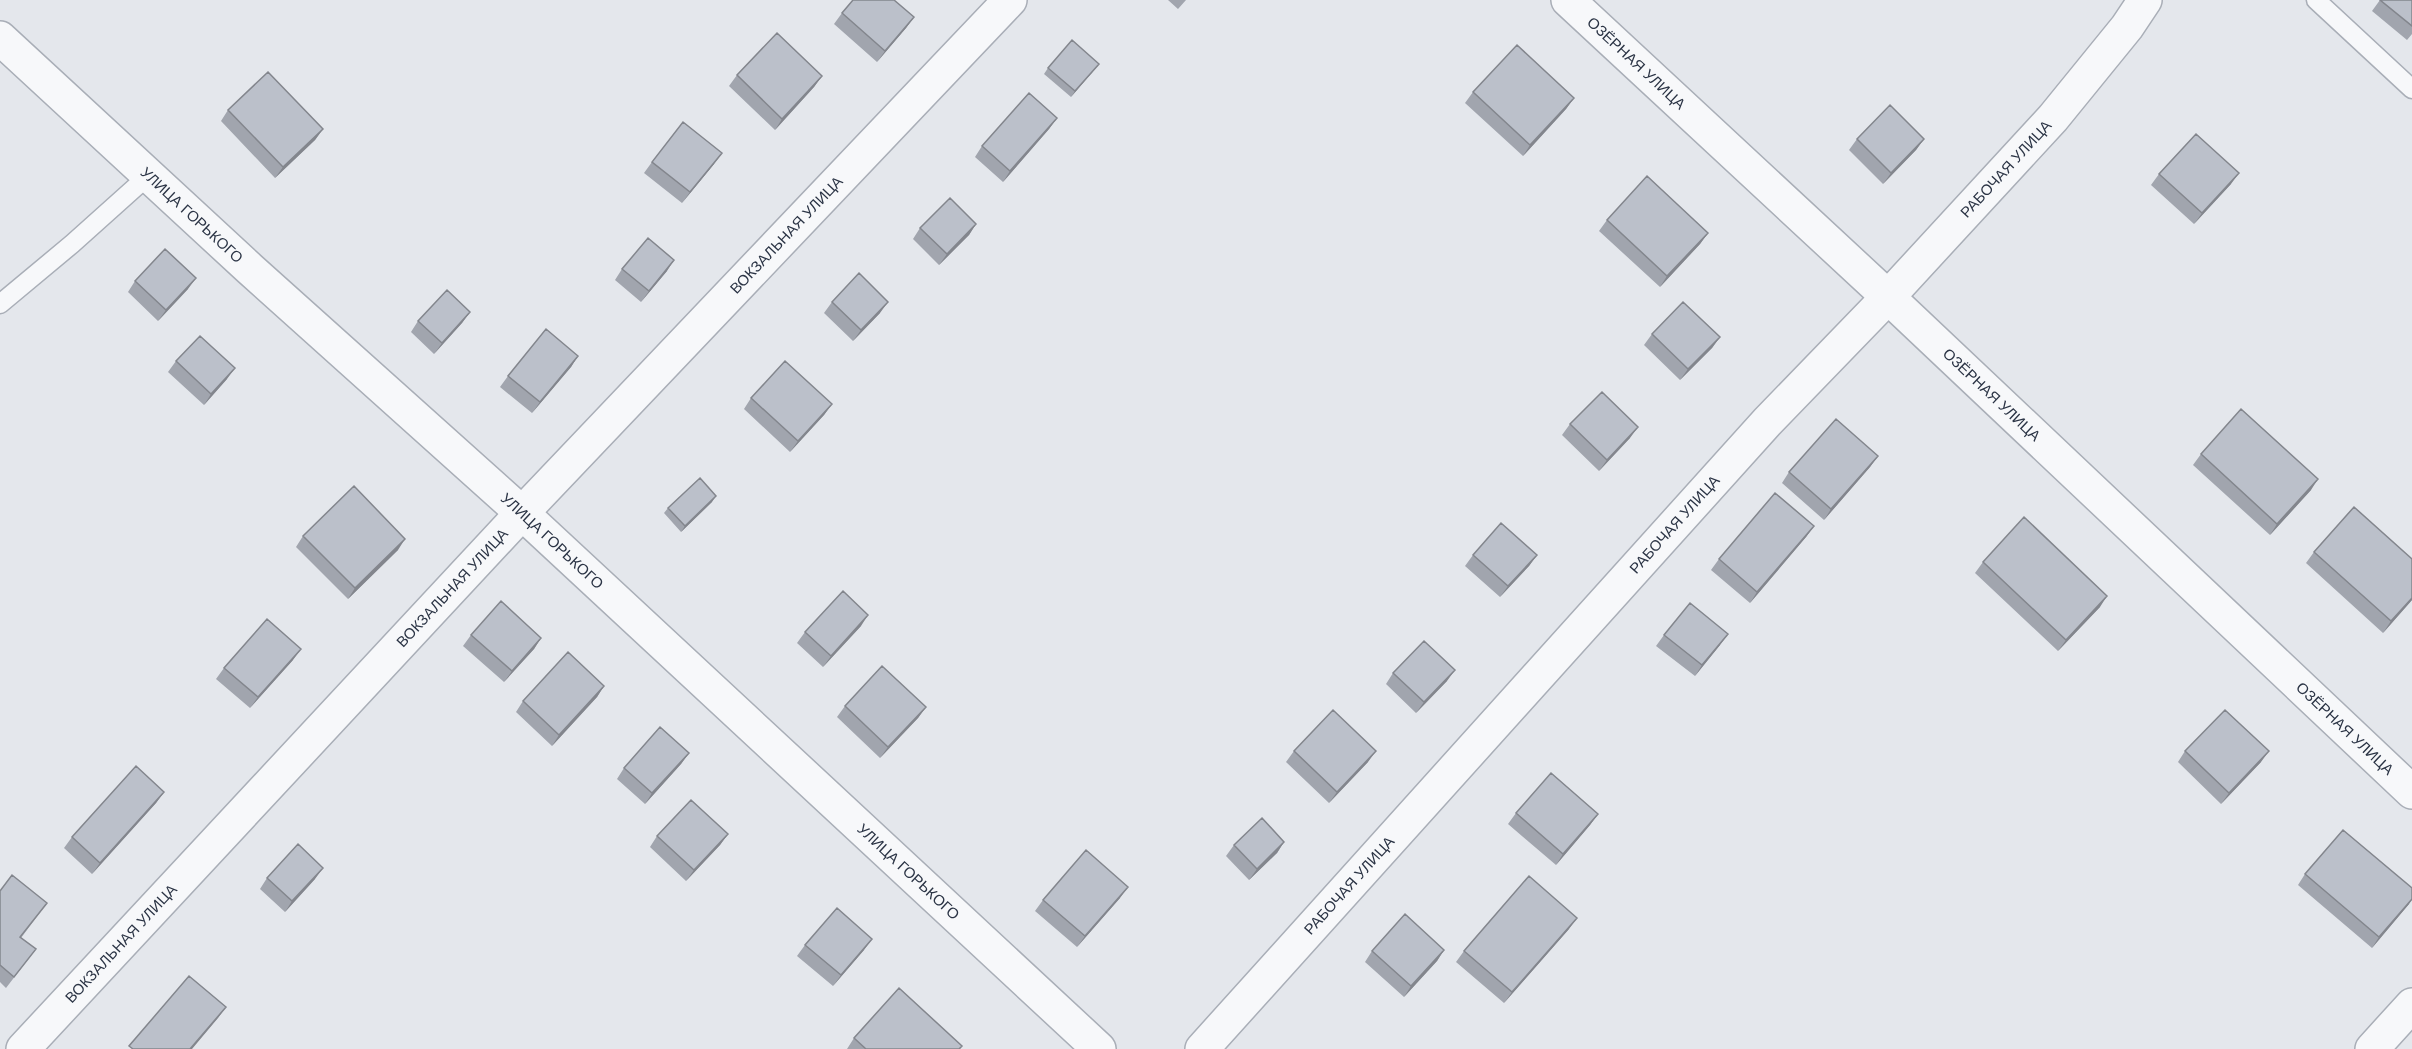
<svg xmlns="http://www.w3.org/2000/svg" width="2412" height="1049" font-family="Helvetica,sans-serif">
<rect width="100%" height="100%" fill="#e4e7ec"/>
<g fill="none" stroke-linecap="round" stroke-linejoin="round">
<defs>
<path id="lane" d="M2316,0l96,89
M0,304l72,-60 77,-69"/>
<g id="street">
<path id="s1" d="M1568,0l320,297 524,495"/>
<path id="s2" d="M0,38l250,231 272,244 577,536"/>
<path id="s3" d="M23,1049l499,-536 488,-513"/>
<path id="s4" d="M1202,1049l565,-627 121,-125 165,-179 74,-91 18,-27"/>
<path d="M2372,1049l40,-44"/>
</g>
</defs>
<!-- lane casing -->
<use href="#lane" stroke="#a9aeb7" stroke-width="21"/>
<!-- street casing -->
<use href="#street" stroke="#a9aeb7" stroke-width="36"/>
<!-- lane -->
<use href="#lane" stroke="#f7f8fa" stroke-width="18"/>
<!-- street -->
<use href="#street" stroke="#f7f8fa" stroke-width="33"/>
</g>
<!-- wall -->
<path fill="#a1a5ae" d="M1168,0h18l-8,9z
M2380,0h32v34l-5,6 -35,-29z
M842,13l72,4 -8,11 -29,34 -43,-38z
M1099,64l-28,33 -27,-23 4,-6z
M737,75l85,1 -8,11 -39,43 -46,-44z
M1473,92l101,6 -8,11 -43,47 -58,-53z
M228,110l95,19 -8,11 -40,38 -54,-57z
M1057,118l-8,11 -46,53 -28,-25 7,-11z
M1857,139h67l-8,11 -33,34 -34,-34z
M652,162l62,2 -32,39 -38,-30z
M2159,174l72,10 -37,40 -43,-39z
M1607,220l101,13 -8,11 -40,43 -61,-56z
M976,224l-7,11 -30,30 -26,-26 7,-11z
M622,269l45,2 -26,31 -26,-22z
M135,281l53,8 -30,32 -30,-29z
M832,302l48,11 -27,28 -29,-28z
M470,312l-8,11 -28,31 -23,-22 7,-11z
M1652,334l68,3 -8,11 -32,32 -36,-35z
M578,356l-7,11 -39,46 -32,-26 8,-11z
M176,361l51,18 -23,26 -36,-33z
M751,398l81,6 -8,11 -34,37 -46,-43z
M1570,424l60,14 -31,33 -37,-36z
M2201,454l110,36 -41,45 -77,-70z
M1878,456l-8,11 -46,53 -42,-37 7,-11z
M712,502l-31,30 -17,-19 4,-5z
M1814,526l-8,11 -56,66 -39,-33 8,-11z
M303,536l95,14 -50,49 -52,-52z
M2314,552l98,48 -29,33 -77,-70z
M1473,555h64l-8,11 -29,31 -35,-31z
M1983,562l117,45 -42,44 -83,-78z
M861,626l-38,41 -26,-24 8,-11z
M471,635l70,3 -7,11 -30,33 -41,-36z
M1664,635l56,10 -25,31 -39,-30z
M293,660l-43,48 -34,-29 8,-11z
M1393,673l54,8 -31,32 -30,-29z
M604,686l-7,11 -45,49 -36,-34 7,-11z
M845,706l81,1 -8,11 -38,40 -43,-41z
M1294,751l74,11 -39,41 -43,-41z
M2185,751l76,11 -40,42 -43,-42z
M689,753l-8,11 -36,40 -28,-25 7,-11z
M164,792l-8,11 -64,71 -28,-26 8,-11z
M1516,813l82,1 -8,11 -34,40 -48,-41z
M728,834l-8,11 -34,36 -36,-34 7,-11z
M1284,842l-7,11 -28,27 -23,-24 8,-11z
M2305,874l104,30 -37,44 -74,-63z
M267,878l48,1 -30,33 -25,-23z
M0,891l47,12 -26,35 15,11 -30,39 -6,-6z
M1120,898l-43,49 -42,-36 8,-11z
M1569,929l-65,74 -48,-41 8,-11z
M805,945l59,5 -31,36 -36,-30z
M1444,950l-7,11 -33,36 -39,-35 7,-11z
M854,1038l108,8 -2,3h-113z"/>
<!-- shaded-wall -->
<path fill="#83868d" d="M914,17l-8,11 -29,34 8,-11z
M1099,64l-4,5 -24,28 4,-6z
M822,76l-8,11 -39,43 7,-11z
M1574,98l-8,11 -43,47 7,-11z
M1057,118l-8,11 -46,53 7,-11z
M323,129l-8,11 -40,38 8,-11z
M1924,139l-8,11 -33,34 8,-11z
M722,153l-8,11 -32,39 8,-11z
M2239,173l-8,11 -37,40 8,-11z
M976,224l-7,11 -30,30 8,-11z
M1708,233l-8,11 -40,43 7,-11z
M674,260l-7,11 -26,31 8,-11z
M196,278l-8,11 -30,32 8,-11z
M888,302l-8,11 -27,28 8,-11z
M470,312l-8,11 -28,31 8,-11z
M1720,337l-8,11 -32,32 8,-11z
M578,356l-7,11 -39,46 8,-11z
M235,368l-8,11 -23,26 7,-11z
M832,404l-8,11 -34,37 8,-11z
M1638,427l-8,11 -31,33 8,-11z
M1878,456l-8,11 -46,53 7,-11z
M2318,479l-7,11 -41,45 7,-11z
M716,496l-4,6 -31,30 4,-6z
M1814,526l-8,11 -56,66 7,-11z
M405,539l-7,11 -50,49 7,-11z
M1537,555l-8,11 -29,31 8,-11z
M2107,596l-7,11 -42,44 8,-11z
M2412,598v2l-29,33 8,-12z
M868,615l-7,11 -38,41 8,-11z
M1728,634l-8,11 -25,31 7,-11z
M541,638l-7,11 -30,33 8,-11z
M301,649l-8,11 -43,48 8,-11z
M1455,670l-8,11 -31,32 8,-11z
M604,686l-7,11 -45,49 7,-11z
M926,707l-8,11 -38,40 8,-11z
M1376,751l-8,11 -39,41 8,-11z
M2269,751l-8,11 -40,42 8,-11z
M689,753l-8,11 -36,40 7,-11z
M164,792l-8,11 -64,71 8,-11z
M1598,814l-8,11 -34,40 7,-11z
M728,834l-8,11 -34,36 8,-11z
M1284,842l-7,11 -28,27 8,-11z
M323,868l-8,11 -30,33 7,-11z
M1128,887l-8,11 -43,49 8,-11z
M2412,899l-3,5 -37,44 7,-11z
M1577,918l-8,11 -65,74 8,-11z
M872,939l-8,11 -31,36 8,-11z
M1444,950l-7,11 -33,36 7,-11z
M226,1007l-8,11 -26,31h-2z"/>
<!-- building -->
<path fill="#bbc0ca" stroke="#83868d" stroke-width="1.5" d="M853,0h41l20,17 -29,34 -43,-38z
M2380,0h32v26z
M777,33l45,43 -40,43 -45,-44z
M1072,40l27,24 -24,27 -27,-23z
M1517,45l57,53 -44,47 -57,-53z
M268,72l55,57 -40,38 -55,-57z
M1029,93l28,25 -47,53 -28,-25z
M1890,105l34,34 -33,34 -34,-34z
M683,122l39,31 -32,39 -38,-30z
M2196,134l43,39 -37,40 -43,-39z
M1647,176l61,57 -41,43 -60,-56z
M950,198l26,26 -29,30 -27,-26z
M648,238l26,22 -25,31 -27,-22z
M165,249l31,29 -30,32 -31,-29z
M859,273l29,29 -27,28 -29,-28z
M447,290l23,22 -28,31 -24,-22z
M1683,302l37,35 -32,32 -36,-35z
M546,329l32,27 -38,46 -32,-26z
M200,336l35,32 -24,26 -35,-33z
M785,361l47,43 -34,37 -47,-43z
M1602,392l36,35 -31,33 -37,-36z
M2241,409l77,70 -41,45 -76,-70z
M1836,419l42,37 -47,53 -42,-37z
M700,478l16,18 -31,30 -17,-18z
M354,486l51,53 -50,49 -52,-52z
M1775,493l39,33 -57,66 -38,-33z
M2354,507l58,52v39l-21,23 -77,-69z
M2024,517l83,79 -41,44 -83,-78z
M1501,523l36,32 -29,31 -35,-31z
M843,591l25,24 -37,41 -26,-24z
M501,601l40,37 -29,33 -41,-36z
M1690,603l38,31 -26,31 -38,-30z
M267,619l34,30 -43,48 -34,-29z
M1424,641l31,29 -31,32 -31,-29z
M568,652l36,34 -45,49 -36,-34z
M882,666l44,41 -38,40 -43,-41z
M1333,710l43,41 -39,41 -43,-41z
M2225,710l44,41 -40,42 -44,-42z
M660,727l29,26 -37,40 -28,-25z
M136,766l28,26 -64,71 -28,-26z
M1551,773l47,41 -35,40 -47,-41z
M691,800l37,34 -34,36 -37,-34z
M1262,818l22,24 -27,27 -23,-24z
M2343,830l69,58v11l-33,38 -74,-63z
M298,844l25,24 -31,33 -25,-23z
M1086,850l42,37 -43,49 -42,-36z
M12,875l35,28 -27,34 16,12 -22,28 -14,-12v-74z
M1529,876l48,42 -65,74 -48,-41z
M837,908l35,31 -31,36 -36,-30z
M1405,914l39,36 -33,36 -39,-35z
M189,976l37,31 -36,42h-57l-4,-3z
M899,988l63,58 -3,3h-93l-12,-11z"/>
<g text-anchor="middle" stroke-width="5" stroke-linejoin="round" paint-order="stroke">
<!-- street labels -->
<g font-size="15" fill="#2b3445" stroke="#f4f6f9">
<text dy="5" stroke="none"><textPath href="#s1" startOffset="93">ОЗЁРНАЯ УЛИЦА</textPath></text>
<text dy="5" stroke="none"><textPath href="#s4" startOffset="1192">РАБОЧАЯ УЛИЦА</textPath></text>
<text dy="5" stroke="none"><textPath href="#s2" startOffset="261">УЛИЦА ГОРЬКОГО</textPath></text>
<text dy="5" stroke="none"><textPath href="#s3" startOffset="1116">ВОКЗАЛЬНАЯ УЛИЦА</textPath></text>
<text dy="5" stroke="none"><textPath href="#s1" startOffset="579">ОЗЁРНАЯ УЛИЦА</textPath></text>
<text dy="5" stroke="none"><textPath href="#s4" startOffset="706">РАБОЧАЯ УЛИЦА</textPath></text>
<text dy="5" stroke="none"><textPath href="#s2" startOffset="747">УЛИЦА ГОРЬКОГО</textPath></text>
<text dy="5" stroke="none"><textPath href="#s3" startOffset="630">ВОКЗАЛЬНАЯ УЛИЦА</textPath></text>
<text dy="5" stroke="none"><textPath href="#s1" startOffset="1065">ОЗЁРНАЯ УЛИЦА</textPath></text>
<text dy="5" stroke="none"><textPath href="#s2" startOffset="1233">УЛИЦА ГОРЬКОГО</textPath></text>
<text dy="5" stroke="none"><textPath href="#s4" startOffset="220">РАБОЧАЯ УЛИЦА</textPath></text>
<text dy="5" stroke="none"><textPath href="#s3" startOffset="144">ВОКЗАЛЬНАЯ УЛИЦА</textPath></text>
</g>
</g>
</svg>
